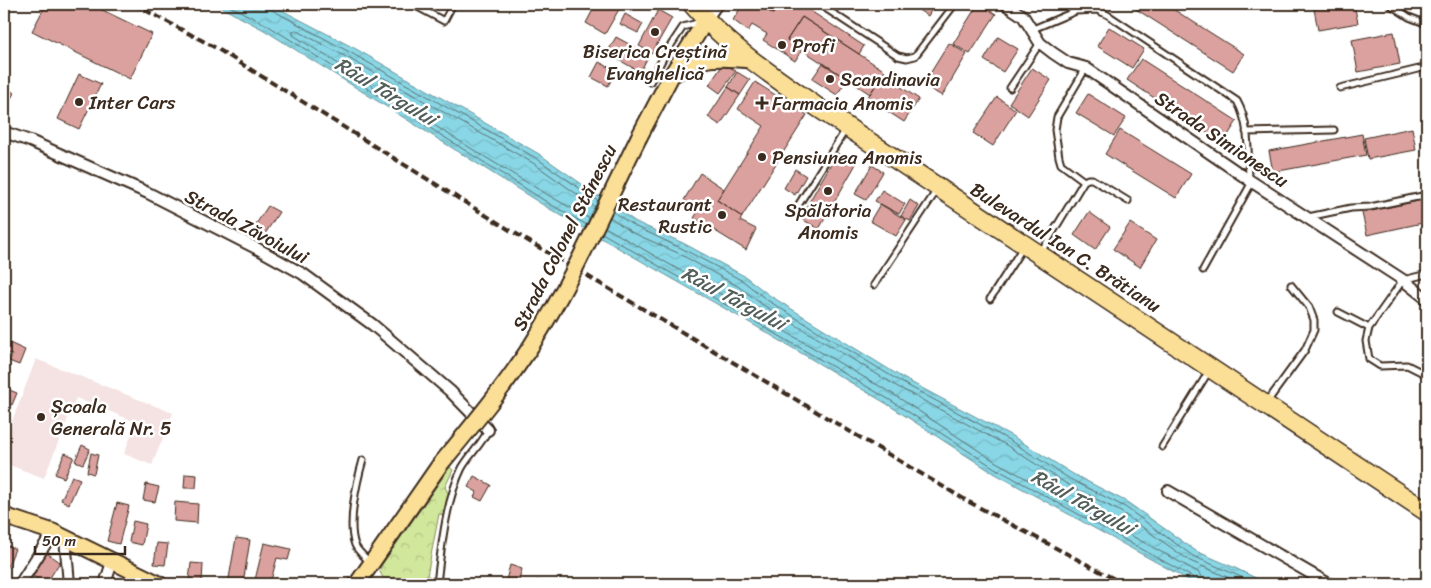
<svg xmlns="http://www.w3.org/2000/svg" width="1431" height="588" font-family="Sriracha,sans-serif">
<defs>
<pattern id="park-crowns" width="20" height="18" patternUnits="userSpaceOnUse" patternTransform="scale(1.25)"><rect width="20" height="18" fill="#d1e79c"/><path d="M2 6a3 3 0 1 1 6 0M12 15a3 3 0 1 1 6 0" fill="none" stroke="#b4c686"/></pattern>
<pattern id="water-waves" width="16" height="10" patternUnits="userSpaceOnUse" patternTransform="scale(1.25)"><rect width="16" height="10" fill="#89d7e6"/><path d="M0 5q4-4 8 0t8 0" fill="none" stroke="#77b9c5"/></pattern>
</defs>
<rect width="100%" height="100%" fill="#fff"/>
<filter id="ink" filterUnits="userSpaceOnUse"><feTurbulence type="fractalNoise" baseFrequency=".02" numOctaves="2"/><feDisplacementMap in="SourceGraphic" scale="10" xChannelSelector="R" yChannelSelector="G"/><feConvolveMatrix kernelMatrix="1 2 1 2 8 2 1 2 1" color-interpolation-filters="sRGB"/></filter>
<g filter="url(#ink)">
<!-- built -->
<path fill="#f4e3e2" d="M36,359l137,54 -21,52 -28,-11 12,-32 -60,-24 -32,80 -40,-15v-21z"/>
<!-- park -->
<path fill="url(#park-crowns)" stroke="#86885d" d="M450,467l3,3 -8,17 5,10 -3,18 -8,-1 -12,62 8,2 -7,6h-11l-34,-6 -3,-6 1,-6z"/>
<!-- water -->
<path fill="url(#water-waves)" stroke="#6a9296" d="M215,4h55l86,45 183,105 97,68 47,21 63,34 23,18 134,83 109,58 61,38 54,28 69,49 37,16 35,17h-72l-206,-113 -103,-67 -135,-80 -204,-116 -284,-178z"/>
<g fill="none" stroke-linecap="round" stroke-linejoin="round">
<!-- shore -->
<path stroke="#5a6f6e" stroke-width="1" d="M226,4l41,21 283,179 37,21
M269,4l3,6 81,44 183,104 62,43
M613,212l21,14 47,22 62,33 24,19 134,82 108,58 61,39 55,28 68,49 64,28
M610,217l21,15 47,21 61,34 24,18 135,82 108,58 61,39 54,28 69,49 53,23
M590,219c-102,-57 -199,-122 -297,-184v-4l3,-1 54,29 183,104 62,44
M605,227l288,167 103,68 202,110 4,6 1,6
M602,233l288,167 103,67 201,111 3,6"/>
</g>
<!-- building -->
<path fill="#dba19e" stroke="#3b2a1e" d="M46,4h44l62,30 -22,45 -98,-48z
M596,4h26l-17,30 -19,-11z
M743,4h15l15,10 7,-10h20l64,42 -5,8 -57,-37 -15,23 15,10 -7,11 -32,-21 4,-6 -15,-9 -4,6 -15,-11z
M758,4h22l-7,10z
M909,4h26l-7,12z
M978,4l18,10 -26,40 -17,-10z
M1128,4h37l79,50 -11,17z
M1313,4h41l4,19 -40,7z
M658,10l14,8 -20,35 -13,-7z
M625,14l18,10 -5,9 -18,-9z
M802,17l83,54 -15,23 -83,-54z
M1109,27l35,22 -12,19 -35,-22z
M1394,32l6,32 -42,8 -6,-32z
M616,37l33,18 -9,17 -33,-19z
M998,37l20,12 -15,23 -19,-12z
M949,43l18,11 -25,42 -19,-11z
M1141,59l96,62 -14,22 -96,-63z
M599,62l17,9 -8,15 -17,-9z
M724,63l12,8 -16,22 -11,-8z
M823,63l24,16 -10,16 -25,-16z
M1032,68l19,12 -23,36 -19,-13z
M737,72l13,8 -10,15 -12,-8z
M79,74l22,10 -22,45 -21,-10z
M883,75l36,24 -15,23 -37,-24z
M755,82l52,33 -65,102 -25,-17 47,-74 -26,-17z
M4,86l10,7 -10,18z
M728,87l12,8 -20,30 -12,-8z
M1088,94l38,24 -12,18 -38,-23z
M997,97l19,13 -23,36 -20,-13z
M1412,128l4,22 -48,9 -4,-21z
M1120,130l71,44 -15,24 -71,-44z
M1362,134l4,21 -93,17 -4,-21z
M837,153l19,11 -37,65 -19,-11z
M872,165l11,7 -17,28 -11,-6z
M795,169l11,7 -11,19 -11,-7z
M700,173l24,16 -7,11 25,17 -2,4 16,8 -10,21 -52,-32 5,-8 -15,-10z
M882,190l23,14 -6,10 -24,-13z
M1427,199v23l-60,13 -5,-22z
M910,200l9,6 -9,15 -9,-5z
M880,204l26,16 -10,16 -26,-15z
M268,206l11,6 -14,22 -11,-7z
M1089,212l21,15 -15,23 -21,-15z
M1130,223l26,17 -16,27 -27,-18z
M5,341l20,9 -6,15 -10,-4 3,-6 -8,-3z
M4,388l13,5 -5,12 -6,-3 -2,6z
M82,445l8,4 -7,15 -8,-3z
M65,453l9,4 -10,21 -9,-4z
M91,453l7,2 -4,19 -7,-2z
M185,474l12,1 -1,13h-12z
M72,476l8,3 -11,25 -8,-4z
M474,476l17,9 -9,16 -8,-4 3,-5 -9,-5z
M146,484l13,3 -4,15 -12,-2z
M175,502l23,2 -1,19 -23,-2z
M117,503l12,3 -10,38 -12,-3z
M133,521l13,3 -4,21 -13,-3z
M236,538l14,2 -7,44h-15z
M157,543l11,1 -3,21 -11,-1z
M264,543l27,6 -3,11 -11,-2 -7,26h-16z
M4,544l11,5 -10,24h-1z
M47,553l13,9 -14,22 -13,-8z
M191,563l12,1 -1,18 -13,-1z
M510,565l12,4 -4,15h-13z
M536,581l11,1v2h-11z"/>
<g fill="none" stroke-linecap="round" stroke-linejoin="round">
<defs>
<path id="lane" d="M412,4l32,17 9,-17
M819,4l79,52 9,2 8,-2 40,-52
M1256,4h1
M1389,4l20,13 18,7
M1033,29l43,-18 21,-1 11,5 129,86c13,23 11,53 12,79
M650,82l17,-31 16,-24 18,-5
M1010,88l30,-45
M1340,88l87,-21
M1246,132l88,-2
M1084,181l4,-2h4l36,22
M794,212l52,-83
M1308,217l43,-9 19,-1 57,-12
M1041,252l43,-71 -23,-17 -2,-7 -4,-27 2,-13 29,-49
M1203,270l49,-88
M1427,274l-24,6 -34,48 -3,13 3,18 11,7 27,-1 20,10
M874,285l63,-95
M990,299l33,-52
M1338,312l31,16
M1267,402l38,-52 9,-20v-10l-5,-13 -18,-22
M1162,447l47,-76
M363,460c-6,21 -16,64 -8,85 3,7 10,12 15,17
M437,584c4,-35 9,-84 25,-116 8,-14 20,-24 26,-38"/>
<path id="street" d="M1005,4l18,12 17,27 13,10 15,10 18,5 163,112 154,100 24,19
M706,20l11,-16
M4,132l26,9 118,52 110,56 45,25 70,51 77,66 38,39
M1168,491l161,93
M65,538l4,46
M20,584l33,-52
M105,584l7,-22"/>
<path id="primary" d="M674,74c28,-19 45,-17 77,-14
M639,137l32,-61 35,-56
M4,516l49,16 106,52
M357,584l82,-118"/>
<path id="highway" d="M692,4c35,42 81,72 125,103l610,405"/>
</defs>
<!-- lane casing -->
<use href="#lane" stroke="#3b2a1e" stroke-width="9"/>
<!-- street casing -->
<use href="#street" stroke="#3b2a1e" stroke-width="14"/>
<!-- primary casing -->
<use href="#primary" stroke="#3b2a1e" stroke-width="19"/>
<!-- highway casing -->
<use href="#highway" stroke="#3b2a1e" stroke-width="21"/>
<!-- lane -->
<use href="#lane" stroke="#fff" stroke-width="5"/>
<!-- street -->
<use href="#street" stroke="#fff" stroke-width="10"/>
<!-- primary -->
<use href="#primary" stroke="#fbdf96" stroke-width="15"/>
<!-- highway -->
<use href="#highway" stroke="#fbdf96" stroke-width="18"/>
<!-- rail -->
<path stroke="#3b2a1e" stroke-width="4" stroke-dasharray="8 4" stroke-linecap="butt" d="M134,4l82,44 292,181 461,273 155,82"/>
<defs>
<path id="primary-bridge" d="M439,466c32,-39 64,-77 92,-120 42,-66 73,-139 108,-209"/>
</defs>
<!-- primary-bridge casing -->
<use href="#primary-bridge" stroke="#3b2a1e" stroke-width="19" stroke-linecap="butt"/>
<!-- primary-bridge -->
<use href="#primary-bridge" stroke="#fbdf96" stroke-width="15"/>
</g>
</g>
<!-- markers -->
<g fill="#3b2a1e" stroke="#fff" stroke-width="2">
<circle cx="655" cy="32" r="5"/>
<circle cx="782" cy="45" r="5"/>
<circle cx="830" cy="79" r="5"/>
<circle cx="79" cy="102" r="5"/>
<path d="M759.5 95.5h5v5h5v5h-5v5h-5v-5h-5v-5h5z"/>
<circle cx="762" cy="157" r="5"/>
<circle cx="828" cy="191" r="5"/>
<circle cx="722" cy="215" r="5"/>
<circle cx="41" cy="417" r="5"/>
</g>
<g text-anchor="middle" stroke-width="5" stroke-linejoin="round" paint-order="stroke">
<!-- poi labels -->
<g font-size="19" fill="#3b2a1e" stroke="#fff" text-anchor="start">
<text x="792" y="52">Profi</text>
<text x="655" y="58" text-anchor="middle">Biserica Creștină<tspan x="655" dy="22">Evanghelică</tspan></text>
<text x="840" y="86">Scandinavia</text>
<text x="89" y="109">Inter Cars</text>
<text x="772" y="110">Farmacia Anomis</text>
<text x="772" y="164">Pensiunea Anomis</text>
<text x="712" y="211" text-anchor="end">Restaurant<tspan x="712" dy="22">Rustic</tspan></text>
<text x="828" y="217" text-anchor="middle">Spălătoria<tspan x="828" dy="22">Anomis</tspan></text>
<text x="51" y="413">Școala<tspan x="51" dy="22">Generală Nr. 5</tspan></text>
</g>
<!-- street labels -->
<g font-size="19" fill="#3b2a1e" stroke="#fff">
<text transform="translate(1222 139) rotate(34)" y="7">Strada Simionescu</text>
<text transform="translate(247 226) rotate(28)" y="7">Strada Zăvoiului</text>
<text transform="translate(564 237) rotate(-63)" y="7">Strada Colonel Stănescu</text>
<text transform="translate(1066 247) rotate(33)" y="7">Bulevardul Ion C. Brătianu</text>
</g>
<!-- water labels -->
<g font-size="20" font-style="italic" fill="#525e5a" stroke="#fff">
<text transform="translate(386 91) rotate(31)" y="7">Râul Târgului</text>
<text transform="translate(734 298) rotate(28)" y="7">Râul Târgului</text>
<text transform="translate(1083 502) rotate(29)" y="7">Râul Târgului</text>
</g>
</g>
<!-- margin -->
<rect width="1431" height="588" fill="none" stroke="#fff" stroke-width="20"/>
<rect x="10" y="10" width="1411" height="568" fill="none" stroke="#3b2a1e" stroke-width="2" filter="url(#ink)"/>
<!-- scale -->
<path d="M35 546v8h90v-8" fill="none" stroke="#3b2a1e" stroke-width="2.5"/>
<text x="42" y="546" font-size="15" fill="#3b2a1e" stroke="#ffffff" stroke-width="4" paint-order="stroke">50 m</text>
</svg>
